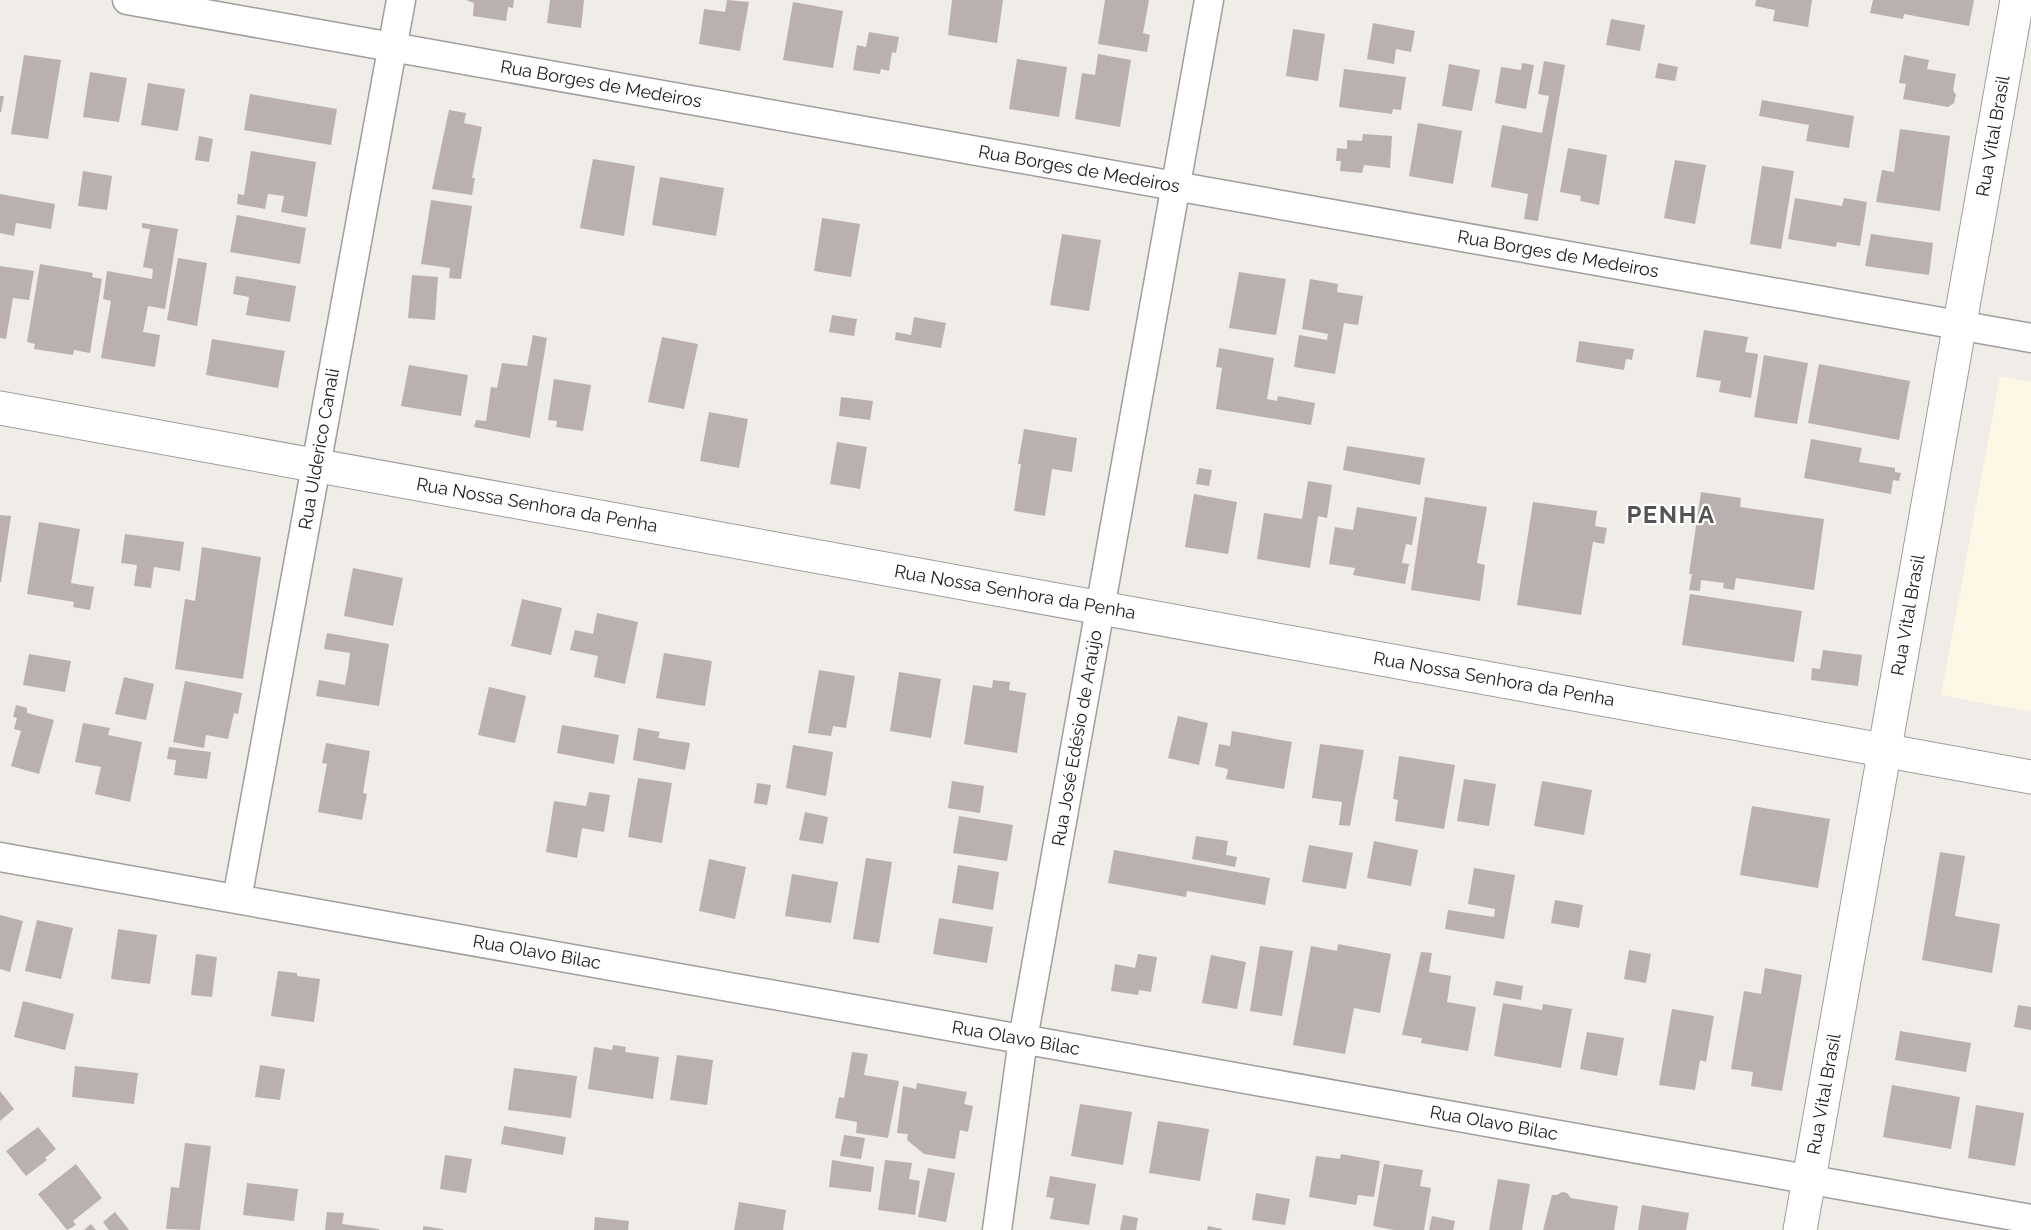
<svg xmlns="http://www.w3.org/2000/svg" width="2031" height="1230" font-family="Raleway,sans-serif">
<rect width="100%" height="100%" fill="#f0ece8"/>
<!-- education -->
<path fill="#fcf8e5" d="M2000,376l31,6v330l-90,-17z"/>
<!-- building -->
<path fill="#bab1ae" d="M466,0h48l-1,8 -5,-1 -2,14 -33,-5 1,-13z
M550,0h34l-3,28 -34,-5z
M727,0l22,2 -9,49 -41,-7 5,-35 21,3z
M952,0h51l-6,43 -49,-8z
M1105,0h44l-6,33 7,2 -3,17 -49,-8z
M1756,0h56l-4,27 -35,-6 2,-11 -20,-4z
M1873,0h101l-5,26 -65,-12 -1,5 -33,-6z
M793,2l50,9 -10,57 -50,-8z
M1611,19l34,6 -5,26 -34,-6z
M1373,23l42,8 -4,21 -15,-3 -2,15 -27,-5z
M1293,29l32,5 -7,47 -32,-5z
M869,32l30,5 -3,16 -4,-1 -3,19 -8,-2 -1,5 -27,-4 4,-25 9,2z
M1098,54l33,6 -11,67 -45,-8 7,-46 13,2z
M24,55l37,5 -13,79 -37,-5z
M1904,55l25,5 -2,9 29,5 -3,16 3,5 -2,8 -6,4 -45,-8 3,-15 -7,-1z
M1017,59l50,8 -8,50 -50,-8z
M1544,61l21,4 -27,156 -14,-2 4,-25 -37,-7 11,-62 40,8 7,-37 -11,-2z
M1522,63l12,2 -8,44 -31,-6 6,-36 20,3z
M1658,63l20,4 -3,14 -20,-3z
M1449,64l31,6 -8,41 -30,-5z
M1344,69l62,8 -5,33 -8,-1 -1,5 -53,-7z
M90,72l37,6 -8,44 -36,-5z
M148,83l37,6 -7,42 -37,-6z
M250,94l87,15 -6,36 -87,-15z
M0,96h4l-3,16h-1z
M1762,100l92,16 -5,32 -43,-7 3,-16 -50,-9z
M449,110l17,3 -2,10 18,4 -10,51h3l-3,17 -40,-6z
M1418,123l44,8 -9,53 -44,-8z
M1900,129l50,7 -10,75 -64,-9 6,-32 12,2z
M1363,134l29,2 -2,32 -26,-3 -2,8 -22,-2 1,-10h-5l1,-13 10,1v-9l15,1z
M199,136l14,3 -4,23 -14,-2z
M1568,148l39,7 -8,50 -19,-4 1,-5 -21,-4z
M251,151l65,11 -9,55 -26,-5 3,-16 -16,-2 -3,15 -28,-5 1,-10 6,1z
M593,159l42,7 -11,70 -44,-8z
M1675,160l31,5 -11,59 -31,-6z
M1762,166l32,5 -13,78 -31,-5z
M83,171l29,5 -5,34 -29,-4z
M660,177l64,11 -8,48 -64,-11z
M0,194l55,10 -4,25 -35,-6 -2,13 -14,-3z
M1795,198l47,8 2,-8 23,4 -7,44 -23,-4 -1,5 -48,-8z
M431,200l41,6 -11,73 -12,-1 1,-10 -29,-4z
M237,215l69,13 -6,36 -70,-12z
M822,218l38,6 -9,53 -37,-6z
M142,223l36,6 -13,80 -17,-3 -5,26 17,3 -5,32 -54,-9 10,-57 -8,-2 4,-28 45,8 1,-10 -10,-2 7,-38 -8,-1z
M1062,234l39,6 -12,71 -39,-6z
M1871,234l62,9 -4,32 -64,-9z
M178,258l29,5 -10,63 -30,-6z
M40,264l53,9 -1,4 10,2 -12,74 -16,-3 -1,5 -39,-6 1,-5 -8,-2z
M0,266l34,5 -5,29 -16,-2 -7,41 -6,-1z
M1239,272l47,7 -10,56 -47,-7z
M412,275l26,2 -3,43 -27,-2z
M236,276l60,10 -6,36 -44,-7 3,-18 -16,-3z
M1310,279l28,5 -1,8 26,4 -5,29 -14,-2 -9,51 -41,-7 5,-32 28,5 1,-6 -26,-5z
M832,315l25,4 -3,17 -25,-4z
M914,317l32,6 -5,25 -46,-8 1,-8 15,3z
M1704,330l44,7 -3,15 13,2 -7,44 -32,-6 2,-11 -25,-4z
M533,335l14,3 -17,100 -56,-11 2,-7 10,1 5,-34 6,1 5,-25 25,3z
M662,337l36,7 -14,65 -36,-7z
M212,339l73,12 -7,37 -72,-13z
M1579,341l55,8 -2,11 -6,-1 -2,11 -48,-8z
M1219,348l55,10 -7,41 10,2 1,-5 37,7 -4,22 -95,-16 6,-41 -6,-1z
M1764,355l44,8 -11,61 -43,-7z
M1819,364l91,17 -11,59 -91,-17z
M409,365l59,10 -7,41 -60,-10z
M554,379l37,6 -8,46 -27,-4 1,-6 -9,-1z
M841,397l32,4 -3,19 -31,-4z
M709,412l39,7 -9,49 -39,-7z
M1024,429l53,9 -5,34 -20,-3 -7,47 -31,-5 7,-47h-3z
M1811,439l51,9 -3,14 36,6v4l6,1 -2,8 -6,-1 -2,14 -87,-16z
M837,442l30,5 -7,42 -30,-5z
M1347,446l78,12 -5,27 -77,-15z
M1199,468l13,2 -3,16 -13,-2z
M1308,481l24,4 -5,33 -9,-2 -8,52 -53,-9 7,-46 38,6z
M1701,492l40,6 -1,9 84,12 -10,71 -78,-12 -2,12 -11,-2 1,-5 -23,-3 -1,11 -11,-1 3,-16h-3z
M1194,494l43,8 -9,52 -43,-7z
M1425,497l62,10 -10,56 8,2 -5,36 -69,-11z
M1533,502l64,9 -2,15 12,2 -3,16 -11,-2 -12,73 -64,-10z
M1357,507l60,10 -5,28 -6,-1 -4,19 7,1 -4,20 -52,-9 2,-7 -26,-4 6,-37 18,3z
M0,515l11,1 -10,66h-1z
M39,522l41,7 -9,54 23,4 -4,23 -17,-3 1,-5 -47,-8z
M125,534l59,8 -4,29 -26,-4 -3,21 -17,-2 3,-21 -16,-2z
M202,547l59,10 -18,122 -68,-10 10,-70 10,2z
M353,568l50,10 -10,48 -49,-10z
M1690,594l112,17 -8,51 -112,-17z
M522,599l40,9 -11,47 -40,-9z
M597,613l41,9 -13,62 -31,-7 4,-21 -28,-6 5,-20 18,4z
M327,633l62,11 -10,62 -63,-10 3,-16 26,5 3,-16 2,-16 -26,-4z
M1823,650l39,5 -4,31 -47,-6 1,-12 8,1z
M664,653l48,8 -7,45 -49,-8z
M29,654l42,7 -6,31 -42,-7z
M819,670l36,6 -9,52 -13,-2 -2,10 -23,-3z
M899,672l42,7 -10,59 -41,-7z
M124,677l30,7 -8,36 -31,-6z
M993,680l17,2 -1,8 17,3 -9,60 -53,-9 9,-59 19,3z
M185,681l57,12 -4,21 -4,-1 -6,26 -22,-4 -2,13 -31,-6z
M489,687l37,9 -11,47 -37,-8z
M16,705l11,3v5l27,7 -15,54 -28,-8 10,-35 -7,-2 3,-11 -4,-1z
M1178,716l30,7 -9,42 -31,-7z
M83,723l27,5 -2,7 34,7 -12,60 -35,-8 6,-27 -26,-5z
M562,725l57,10 -5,29 -57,-11z
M638,728l22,4 -2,6 32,5 -5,27 -52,-10z
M1232,731l60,11 -8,47 -58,-10 2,-10 -13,-3 4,-22 11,2z
M326,743l44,8 -7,42 4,1 -5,26 -44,-8 9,-48 -5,-1z
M1320,744l44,6 -14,76 -11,-1 3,-23 -30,-4z
M793,745l40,7 -7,44 -40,-8z
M169,747l42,5 -4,27 -33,-4 2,-15 -9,-1z
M1399,756l56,9 -11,64 -49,-8 3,-21 -5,-1z
M638,778l34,5 -10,60 -34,-6z
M1464,779l32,5 -7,42 -32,-5z
M952,781l32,5 -4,27 -32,-5z
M1542,781l50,9 -8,45 -50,-9z
M757,783l14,2 -4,20 -13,-2z
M589,792l21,3 -6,37 -22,-4 -5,30 -31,-6 8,-51 32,5z
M1752,806l78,13 -12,69 -78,-13z
M805,812l23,5 -5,27 -24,-4z
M959,816l54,9 -6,36 -54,-8z
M1196,836l32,5 -2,14 11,2 -2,10 -43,-8z
M1374,841l44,9 -7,36 -44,-8z
M1309,845l44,8 -7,36 -44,-7z
M1114,850l156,28 -5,27 -78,-14 -1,6 -78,-14z
M1940,852l25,4 -10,60 45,8 -8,49 -70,-13z
M866,858l26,4 -13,81 -26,-4z
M709,859l37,8 -11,52 -36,-8z
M958,865l41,7 -6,38 -41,-7z
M1474,868l41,7 -11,64 -59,-10 3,-19 46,7 1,-8 -27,-5z
M792,874l46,8 -7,41 -46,-7z
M1555,900l28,5 -4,23 -28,-5z
M0,915l23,6 -13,51 -10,-3z
M939,918l54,9 -6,36 -54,-9z
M37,920l36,8 -12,51 -36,-8z
M118,929l39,6 -7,49 -39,-5z
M1338,944l53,10 -11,59 -26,-5 -9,46 -52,-9 18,-99 26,5z
M1260,946l33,5 -11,65 -32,-5z
M1629,950l22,4 -5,29 -22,-4z
M1421,952l11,1 -3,19 22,4 -4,26 29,5 -8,44 -47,-8 1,-5 -20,-3z
M196,954l21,3 -5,40 -21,-2z
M1138,954l19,3 -6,35 -12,-2 -1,5 -27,-4 4,-27 20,4z
M1211,955l35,7 -9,47 -35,-6z
M1765,968l37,7 -20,116 -31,-5 2,-14 -22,-3 13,-78 17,3z
M278,971l19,2v3l23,3 -6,43 -43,-6z
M1496,981l27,5 -2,14 -28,-5z
M23,1001l51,13 -9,36 -51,-13z
M1503,1003l39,7 1,-6 29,5 -11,59 -67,-12z
M2018,1005l13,2v23l-17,-3z
M1672,1009l42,7 -8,46 -6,-2 -5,30 -36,-5z
M1900,1031l71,12 -5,29 -71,-12z
M1587,1032l37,6 -7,38 -37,-7z
M613,1045l13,2 -1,5 34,5 -6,42 -65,-10 6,-42 18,3z
M852,1052l16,2 -4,21 35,6 -11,57 -32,-5 1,-11 -22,-4 4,-21 5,1z
M677,1055l36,5 -6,45 -37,-5z
M260,1065l25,4 -5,31 -25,-3z
M75,1066l63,7 -4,31 -62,-7z
M514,1068l63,8 -6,42 -63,-8z
M917,1083l50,9 -3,12 9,2 -5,26 -8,-2 -5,29 -31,-5 -17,-14 1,-6 -11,-1 6,-47 13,3z
M1892,1085l68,12 -9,52 -68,-12z
M0,1091l14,18 -14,12z
M1080,1104l52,8 -9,53 -52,-9z
M1976,1105l48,8 -9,53 -47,-8z
M1158,1121l51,8 -9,52 -51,-8z
M504,1126l62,11 -3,18 -62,-11z
M38,1127l18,22 -11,9 2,2 -21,16 -20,-25z
M844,1135l21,3 -4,21 -21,-3z
M185,1143l26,3 -11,84 -34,-1 5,-42 8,1z
M1341,1154l39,7 -6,36 -16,-2 -2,10 -47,-8 7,-41 24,3z
M445,1155l27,4 -6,34 -26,-4z
M832,1160l42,7 -3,25 -42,-5z
M885,1160l27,3 -3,16 11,2 -5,34 -37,-5z
M76,1164l26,34 -29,23 3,4 -9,5 -29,-36z
M1384,1164l39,6 -3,16 11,2 -7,42h-30l-21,-4z
M928,1168l27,5 -9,49 -28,-5z
M1050,1176l46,8 -7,41 -39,-6 4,-21 -8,-1z
M1498,1179l32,5 -8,46h-33z
M247,1183l51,6 -4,32 -51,-6z
M1562,1192l5,1 4,5 47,8 -4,24h-71l9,-35h5z
M1256,1193l34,6 -5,26 -33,-5z
M739,1202l47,8 -3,20h-49z
M1642,1205l47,8 -3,17h-48z
M115,1212l14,18h-20l-6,-8z
M327,1212l17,1 -2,11 37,5v1h-54z
M1123,1215l15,3 -2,12h-16z
M1432,1216l23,5 -2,9h-24z
M595,1217l34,4 -1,9h-34z
M91,1224l5,6h-12z
M423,1226l20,3v1h-20z
M1208,1226l14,3v1h-15z"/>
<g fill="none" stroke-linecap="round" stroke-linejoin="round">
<defs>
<path id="minor" d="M127,0l1904,338
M0,857l2031,362
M237,899l164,-899
M997,1230l26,-191 186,-1039"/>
<path id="tertiary" d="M0,408l2031,369
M1800,1230l217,-1230"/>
</defs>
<!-- minor casing -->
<use href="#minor" stroke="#9e9e9e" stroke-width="31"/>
<!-- tertiary casing -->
<use href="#tertiary" stroke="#9e9e9e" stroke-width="35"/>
<!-- minor -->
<use href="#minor" stroke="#fff" stroke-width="28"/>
<!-- tertiary -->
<use href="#tertiary" stroke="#fff" stroke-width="33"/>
</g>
<g text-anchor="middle" stroke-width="4.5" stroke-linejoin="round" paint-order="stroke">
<!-- street labels -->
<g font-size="18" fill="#212121" stroke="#fff">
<text transform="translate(601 84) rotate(10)" y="6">Rua Borges de Medeiros</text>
<text transform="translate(1993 136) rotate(-80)" y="6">Rua Vital Brasil</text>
<text transform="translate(1079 169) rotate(10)" y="6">Rua Borges de Medeiros</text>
<text transform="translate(1558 254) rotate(10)" y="6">Rua Borges de Medeiros</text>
<text transform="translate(319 449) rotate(-80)" y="6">Rua Ulderico Canali</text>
<text transform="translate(537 505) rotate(10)" y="6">Rua Nossa Senhora da Penha</text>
<text transform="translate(1015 592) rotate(10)" y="6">Rua Nossa Senhora da Penha</text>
<text transform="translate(1908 615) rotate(-80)" y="6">Rua Vital Brasil</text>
<text transform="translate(1494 679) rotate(10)" y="6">Rua Nossa Senhora da Penha</text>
<text transform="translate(1077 738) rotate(-80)" y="6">Rua José Edésio de Araújo</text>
<text transform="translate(537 952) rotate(10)" y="6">Rua Olavo Bilac</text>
<text transform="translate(1016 1038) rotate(10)" y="6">Rua Olavo Bilac</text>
<text transform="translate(1824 1094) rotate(-80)" y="6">Rua Vital Brasil</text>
<text transform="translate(1494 1123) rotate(10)" y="6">Rua Olavo Bilac</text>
</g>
<!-- district labels -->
<g font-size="24" font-weight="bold" letter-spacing="1.5" fill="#545454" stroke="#fff">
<text x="1671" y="523">PENHA</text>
</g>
</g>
</svg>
